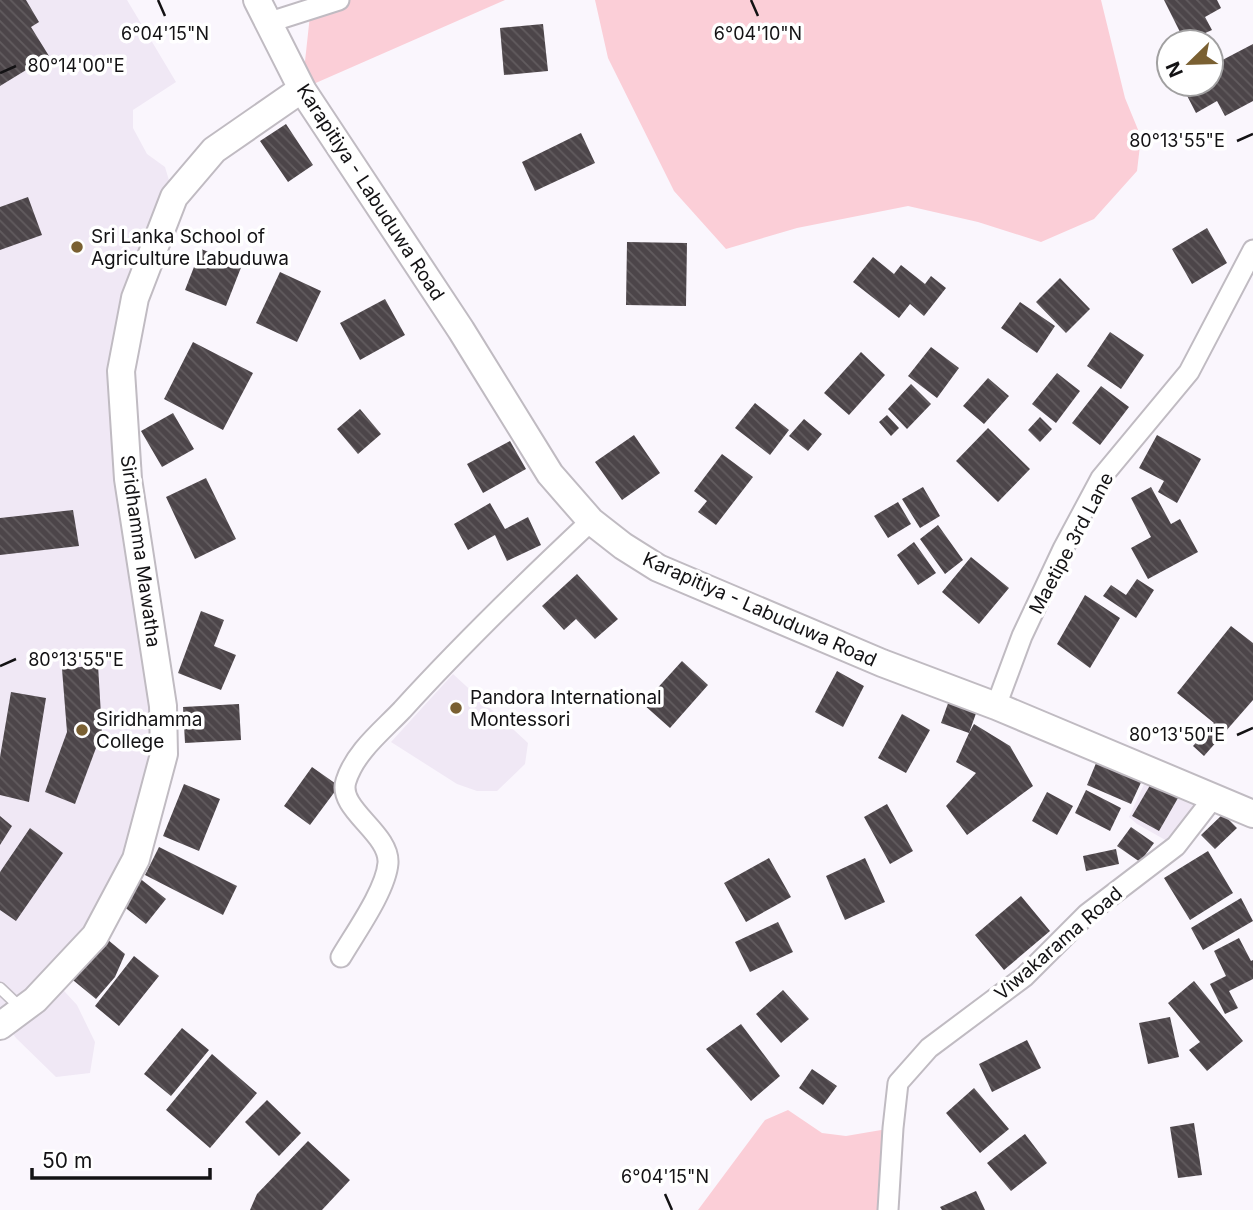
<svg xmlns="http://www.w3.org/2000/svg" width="1253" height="1210" font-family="Inter,sans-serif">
<defs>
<pattern id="building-back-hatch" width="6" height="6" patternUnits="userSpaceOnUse" patternTransform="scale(1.75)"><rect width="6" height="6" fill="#4c4549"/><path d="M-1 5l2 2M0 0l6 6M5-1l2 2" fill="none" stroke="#625c5f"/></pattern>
</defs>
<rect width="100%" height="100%" fill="#faf6fd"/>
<!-- built -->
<path fill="#f0e8f5" d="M0,0h127l49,82 -43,28v18l14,26 18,13 9,30 -53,174 42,335 -27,153 -82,121 23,25 18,37 -5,31 -34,4 -40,-39 -11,-15 -5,3z
M453,674l75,69 -3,21 -28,27h-20l-20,-7 -66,-42z
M1150,771l64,26 -38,49 -39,-22 -8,-7z"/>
<!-- grass -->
<path fill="#fbced7" d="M309,0h196l-203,89 9,-83z
M595,0h506l24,98 16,39 -4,34 -43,48 -53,23 -63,-20 -70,-16 -111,22 -71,21 -52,-58 -66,-133z
M788,1110l34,23 24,3 47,-8 -5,82h-190l67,-90z"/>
<!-- building -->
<path fill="url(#building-back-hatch)" d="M0,0h26l13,22 -8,5 18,29 -49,30z
M1164,0h53l4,8 -16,9 7,13 -27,12z
M543,24l5,47 -44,4 -4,-47z
M1253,44v57l-28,15 -8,-15 -21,12 -15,-29h30v-18z
M286,124l27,41 -25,17 -28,-41z
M581,133l14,30 -60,28 -13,-29z
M28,197l14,38 -42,15v-43z
M1207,228l20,35 -35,21 -20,-35z
M627,242l60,1 -1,63 -60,-1z
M201,249l41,16 -16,41 -41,-16z
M873,257l21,17 7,-9 24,19 6,-8 15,12 -22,28 -14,-12 -11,14 -46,-36z
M280,272l41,19 -24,51 -41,-19z
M1060,278l30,31 -24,24 -30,-31z
M385,299l20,36 -45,25 -20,-37z
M1020,302l35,24 -18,27 -36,-25z
M1110,332l34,23 -23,34 -34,-23z
M193,342l60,31 -30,57 -59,-31z
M931,347l28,21 -22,30 -29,-22z
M861,352l24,23 -36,40 -25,-22z
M1057,373l23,18 -24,32 -24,-19z
M988,378l21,18 -25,28 -21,-18z
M911,384l20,20 -24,25 -19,-20z
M1101,386l28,21 -29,38 -28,-22z
M755,403l34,27 -19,25 -35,-27z
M360,409l21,25 -23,20 -21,-25z
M173,413l21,36 -32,18 -21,-36z
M887,415l12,13 -8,8 -12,-14z
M1040,417l12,12 -12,13 -12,-12z
M804,419l18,15 -14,17 -19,-15z
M988,428l42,41 -32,33 -42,-41z
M634,435l26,38 -38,27 -27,-38z
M1157,435l44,24 -24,44 -19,-11 6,-11 -25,-13z
M510,441l16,28 -43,24 -16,-29z
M722,454l31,23 -37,48 -18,-13 9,-11 -13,-10z
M206,478l30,61 -41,20 -29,-62z
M923,487l17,29 -20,12 -18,-29z
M1151,487l20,37 9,-5 18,33 -50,27 -17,-31 20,-11 -20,-39z
M898,502l13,22 -23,14 -14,-22z
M490,503l15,26 23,-12 13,28 -34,16 -12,-26 -27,15 -14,-26z
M73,510l6,36 -79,9v-37z
M938,525l25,35 -18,14 -25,-35z
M914,542l22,31 -18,12 -21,-30z
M971,557l38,31 -30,36 -37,-32z
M577,574l41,45 -23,20 -19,-20 -12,11 -22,-24z
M1137,579l17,11 -18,28 -33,-22 8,-11 15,10z
M1085,595l35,23 -30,50 -33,-24z
M201,611l23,9 -10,26 22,9 -15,35 -43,-17z
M1231,626l22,17v57l-49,56 -11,-10 21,-23 -37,-30z
M682,661l26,24 -38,43 -27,-24z
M98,665l4,67 -27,72 -30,-12 22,-60 -5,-63z
M837,671l27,15 -21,41 -28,-15z
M11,692l35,6 -17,104 -29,-7v-38z
M951,695l28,10 -10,28 5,-9 36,22 23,40 -66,49 -21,-29 30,-33 -20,-11 13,-29 -28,-10z
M239,704l2,36 -56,3 -2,-36z
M902,714l28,16 -24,43 -28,-15z
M1099,756l45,20 -13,28 -44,-19z
M312,767l27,19 -29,39 -26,-19z
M1152,782l26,16 -19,33 -27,-15z
M184,784l36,15 -21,52 -36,-15z
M1086,790l35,18 -11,23 -35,-18z
M1047,792l26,14 -16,29 -25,-14z
M887,804l26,47 -23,13 -26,-47z
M1223,814l14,14 -22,21 -14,-14z
M0,816l12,10 -12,19z
M1131,827l23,16 -14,19 -23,-16z
M30,828l33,25 -47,68 -16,-11v-38z
M159,847l78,39 -14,29 -78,-40z
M1116,849l3,15 -33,7 -3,-15z
M1208,851l25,42 -43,27 -26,-42z
M769,858l22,39 -45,25 -22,-39z
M865,858l20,44 -40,18 -19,-44z
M138,877l28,22 -20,25 -28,-22z
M1021,896l29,35 -46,39 -29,-35z
M1241,898l12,23 -50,29 -12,-22z
M778,922l15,30 -43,20 -15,-30z
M102,935l23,19 -10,23 -19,22 -28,-23z
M1239,938l12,23 2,-1v19l-24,12 9,17 -13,6 -15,-30 16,-8 -12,-25z
M134,956l25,20 -40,50 -24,-20z
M1194,981l49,60 -36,30 -18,-21 11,-8 -32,-39z
M783,990l26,29 -28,24 -25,-29z
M1170,1017l9,40 -31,7 -9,-41z
M741,1024l39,52 -29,25 -45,-52z
M182,1028l27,22 -38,46 -27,-22z
M1027,1040l14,28 -49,24 -13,-28z
M212,1054l45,39 -47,55 -44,-38z
M812,1069l25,17 -14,19 -24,-17z
M974,1088l35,41 -29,24 -34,-40z
M267,1100l34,33 -22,23 -34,-34z
M1194,1123l8,52 -24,3 -8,-51z
M1025,1134l22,29 -36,28 -24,-28z
M308,1141l42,39 -28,30h-72l7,-16z
M976,1191l9,19h-43l-2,-3z"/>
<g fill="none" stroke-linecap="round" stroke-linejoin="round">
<defs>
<path id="lane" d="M0,988l22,21"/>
<path id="street" d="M270,22l69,-22
M996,706l26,-70 41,-87 38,-71 88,-106 64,-122
M341,957c14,-24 45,-67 47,-94 2,-30 -51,-54 -42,-82 9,-29 36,-50 56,-71 60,-66 124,-128 189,-189
M888,1210l5,-82 5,-45 31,-35 95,-71 63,-63 89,-68 38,-49"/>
<path id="secondary" d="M257,0l46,91 158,239 89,144 41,47 32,25 35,22 224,95 114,43 257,108
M0,1026l35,-26 60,-64 41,-77 28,-105 -1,-48 -35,-227 -7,-108 14,-73 39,-101 40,-47 88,-61"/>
</defs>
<!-- lane casing -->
<use href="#lane" stroke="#c0bbc2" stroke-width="13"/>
<!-- street casing -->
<use href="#street" stroke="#c0bbc2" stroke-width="23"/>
<!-- secondary casing -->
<use href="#secondary" stroke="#c0bbc2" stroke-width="30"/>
<!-- lane -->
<use href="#lane" stroke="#fff" stroke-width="10"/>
<!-- street -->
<use href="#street" stroke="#fff" stroke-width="19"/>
<!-- secondary -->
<use href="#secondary" stroke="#fff" stroke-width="26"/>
</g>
<!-- ticks -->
<path fill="none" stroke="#131214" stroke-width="2.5" d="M158,0l7,16M751,0l7,16M0,73l16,-7M1237,141l16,-7M0,666l16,-7M1237,735l16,-7M665,1194l7,16"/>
<!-- markers -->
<g fill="#7a6032" stroke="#fff" stroke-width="2.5">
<circle cx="77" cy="247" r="7"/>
<circle cx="456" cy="708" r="7"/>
<circle cx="82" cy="730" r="7"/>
</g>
<g text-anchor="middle" stroke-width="7" stroke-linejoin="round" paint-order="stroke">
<!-- street labels -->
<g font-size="19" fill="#131214" stroke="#fff">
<text transform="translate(371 192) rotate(57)" y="7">Karapitiya - Labuduwa Road</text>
<text transform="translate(1071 543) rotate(-62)" y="7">Maetipe 3rd Lane</text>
<text transform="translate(141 551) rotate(82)" y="7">Siridhamma Mawatha</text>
<text transform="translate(760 609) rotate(24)" y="7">Karapitiya - Labuduwa Road</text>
<text transform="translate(1058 943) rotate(-41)" y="7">Viwakarama Road</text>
</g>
<!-- poi labels -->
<g font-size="19" fill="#131214" stroke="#fff" text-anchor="start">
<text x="91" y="243">Sri Lanka School of<tspan x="91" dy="22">Agriculture Labuduwa</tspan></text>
<text x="470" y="704">Pandora International<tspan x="470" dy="22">Montessori</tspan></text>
<text x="96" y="726">Siridhamma<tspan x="96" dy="22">College</tspan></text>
</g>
</g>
<g font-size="18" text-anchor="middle" fill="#131214" stroke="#fff" stroke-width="7" stroke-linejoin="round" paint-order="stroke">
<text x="165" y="40">6°04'15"N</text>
<text x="758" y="40">6°04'10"N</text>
<text x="76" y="72">80°14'00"E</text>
<text x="1177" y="147">80°13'55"E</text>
<text x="76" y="666">80°13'55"E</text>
<text x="1177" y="741">80°13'50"E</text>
<text x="665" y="1183">6°04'15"N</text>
</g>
<!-- north arrow -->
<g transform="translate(1190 63) rotate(247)"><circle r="33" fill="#ffffff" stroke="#a1a0a1" stroke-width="2"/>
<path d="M0-5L12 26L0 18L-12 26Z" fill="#7a6032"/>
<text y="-10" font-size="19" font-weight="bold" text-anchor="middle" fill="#131214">N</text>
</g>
<!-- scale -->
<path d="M32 1168v10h178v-10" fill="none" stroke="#131214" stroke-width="3.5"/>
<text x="42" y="1168" font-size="21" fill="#131214" stroke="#ffffff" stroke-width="5" paint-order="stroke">50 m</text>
</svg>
